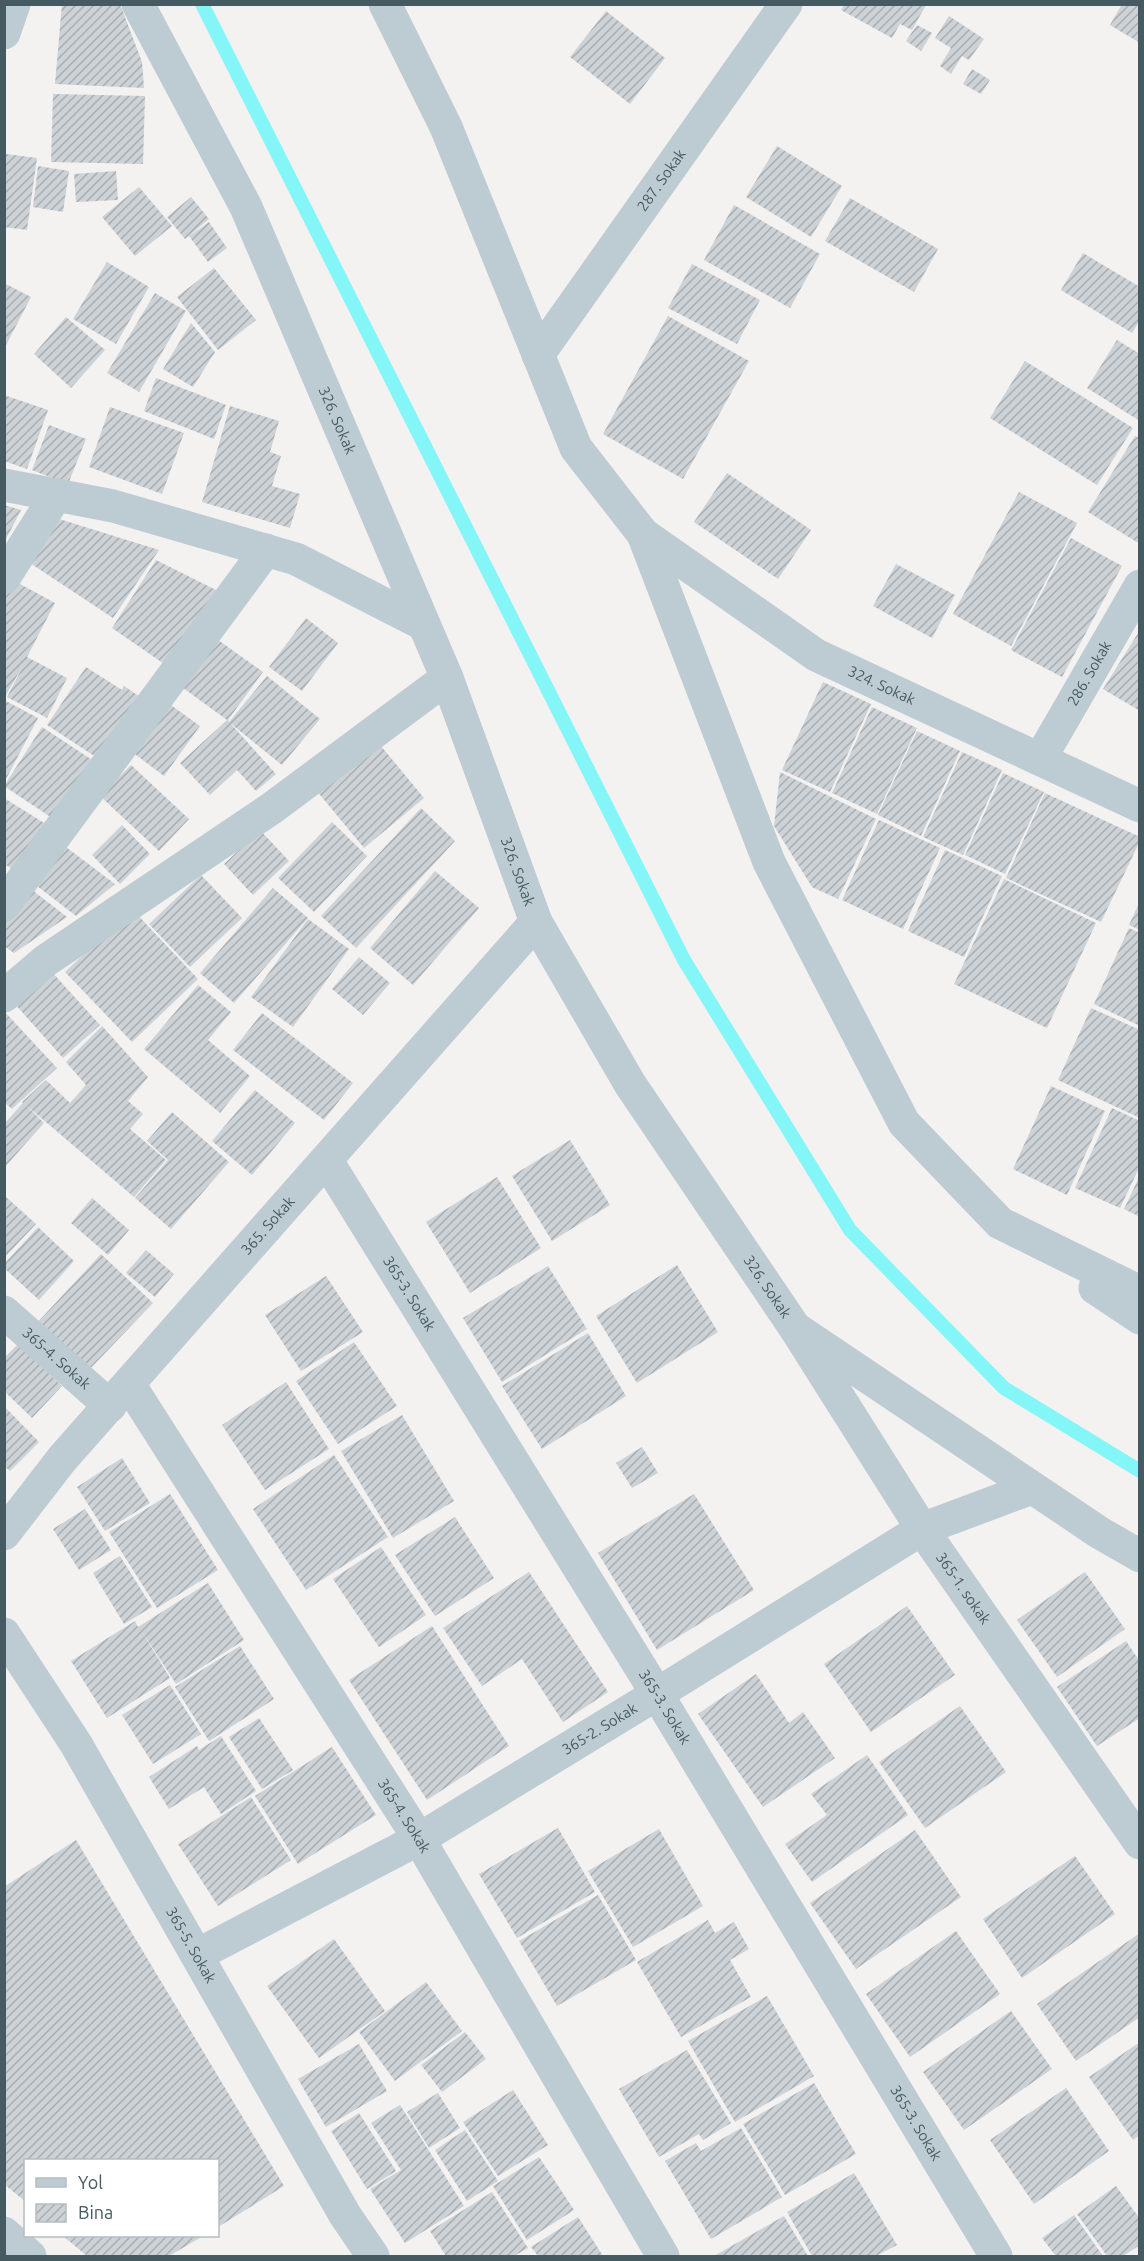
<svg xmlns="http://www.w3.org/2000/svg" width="1144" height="2261" font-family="Ubuntu,sans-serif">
<defs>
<pattern id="building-hatch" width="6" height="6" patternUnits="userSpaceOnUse" patternTransform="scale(1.5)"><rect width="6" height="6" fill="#ccd2d6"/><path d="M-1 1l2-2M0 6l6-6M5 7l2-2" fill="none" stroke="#a7adb1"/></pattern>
</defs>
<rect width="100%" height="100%" fill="#f4f1f1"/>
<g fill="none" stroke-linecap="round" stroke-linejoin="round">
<!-- stream -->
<path stroke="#84f6f7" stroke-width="14" d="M202,4l482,956 166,270 154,158 136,83"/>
</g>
<!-- building -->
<path fill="url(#building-hatch)" d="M62,4h58l22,58 2,26 -89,-4z
M1122,4h18v39l-30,-18z
M844,5h82l-14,25 -12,-6 -8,14 -51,-28z
M606,11l59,47 -35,46 -60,-47z
M949,16l35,23 -15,21 -7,-4 -11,18 -11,-8 11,-18 -16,-10z
M917,25l15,8 -11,18 -15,-10z
M972,69l18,11 -9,14 -18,-10z
M53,94l92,2 -2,68 -92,-2z
M777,146l65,40 -31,51 -65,-40z
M6,154l31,4 -10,72 -23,-3z
M38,166l31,5 -6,41 -30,-5z
M116,171l2,29 -42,2 -2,-28z
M139,187l33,39 -37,30 -33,-39z
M191,197l18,22 -24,20 -18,-22z
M850,198l88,51 -24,43 -89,-51z
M734,205l86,49 -30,54 -86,-48z
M209,222l18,26 -19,14 -19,-26z
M1083,253l57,34v33l-8,13 -71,-43z
M107,262l42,25 -33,57 -43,-25z
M692,264l68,36 -23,44 -69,-36z
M214,268l42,52 -38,30 -41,-53z
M4,283l27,14 -27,52z
M155,293l31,18 -47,81 -32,-19z
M668,316l81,45 -66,118 -80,-45z
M66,317l39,33 -34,38 -37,-34z
M191,323l24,29 -22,35 -30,-18z
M1117,340l23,14v67l-53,-33z
M1025,361l108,67 -36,57 -107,-67z
M156,378l70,27 -12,34 -70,-28z
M4,395l44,15 -21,59 -23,-8z
M230,406l49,15 -9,31 11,4 -9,30 28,8 -10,34 -88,-26z
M110,407l74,26 -22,61 -73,-27z
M49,425l37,14 -18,45 -36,-14z
M1135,436l5,2v106l-52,-32z
M727,473l84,57 -33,49 -84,-57z
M1019,492l58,31 -66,123 -58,-32z
M4,505l17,5 -17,33z
M56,518l103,32 -46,68 -86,-57z
M1071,538l51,28 -60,111 -51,-27z
M156,560l68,34 -51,76 -61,-42z
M896,564l59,31 -23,43 -59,-32z
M9,578l46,25 -28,54 40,21 -20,40 -40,-21 17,-33 -18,31 -2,-1v-108z
M306,618l32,25 -36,48 -33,-24z
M1140,630v81l-37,-22z
M214,637l49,35 -35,48 1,2 38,-46 53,43 -38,46 -52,-42 46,51 -20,17 -19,-21 -27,25 -30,-32 47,-43 -48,-35z
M86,667l36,23 2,-4 25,17 -41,62 -61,-40z
M823,682l48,22 -41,88 -48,-22z
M4,700l34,18 -34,65z
M168,703l32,23 -36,50 -32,-24z
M872,707l45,21 -40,86 -45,-21z
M42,727l55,36 -39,59 -54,-36z
M917,731l43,20 -39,85 -43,-21z
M376,740l48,58 -60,50 -48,-58z
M962,752l40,18 -39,85 -40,-18z
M131,765l58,54 -30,32 -59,-55z
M780,772l96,47 -38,80 -26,-12 -38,-61z
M1003,773l41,19 -39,82 -40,-19z
M1045,793l95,44v4l-39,81 -95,-44z
M4,798l45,28 -29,47 -16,-9z
M421,808l34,33 -99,107 -35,-32z
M879,820l61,28 -37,81 -61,-29z
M332,822l35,34 -53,56 -36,-34z
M122,825l28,29 -30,30 -28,-29z
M260,830l29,31 -36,34 -29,-31z
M58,841l57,43 -39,32 -48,-37z
M945,850l57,26 -38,81 -56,-26z
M435,871l44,37 -66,77 -43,-37z
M201,875l41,43 -52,49 -41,-43z
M1004,879l92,44 -49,105 -93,-44z
M27,886l40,31 -53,36 -10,-7v-31z
M273,888l35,30 -74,85 -34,-30z
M1140,901v29l-11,-5z
M132,909l66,70 -66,63 -67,-70z
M308,919l41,30 -56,78 -42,-30z
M1129,928l11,5v93l-46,-22z
M359,957l31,26 -27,32 -31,-26z
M51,971l49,54 -37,33 -49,-55z
M198,985l33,27 -23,28 42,36 -30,37 -76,-64z
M1091,1008l49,22v88l-82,-38z
M4,1011l53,57 -45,41 -8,-7z
M262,1013l91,70 -29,37 -91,-70z
M102,1026l46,51 -20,24 15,13 -13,15 36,31 -32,37 -107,-91 17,17 -40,45v-44l19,-21 -1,-1 24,-22 24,23 16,-18 -20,-23z
M1051,1086l54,25 -38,84 -54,-26z
M255,1090l40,33 -43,52 -40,-34z
M1112,1108l28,13v45l-20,42 -45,-20z
M172,1112l57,50 -58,67 -36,-31 33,-38 -21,-19z
M570,1140l40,65 -58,36 -40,-65z
M1140,1175v42l-16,-8z
M497,1177l44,71 -71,45 -44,-71z
M6,1197l30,27 -32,34v-60z
M92,1198l37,32 -21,25 -37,-32z
M38,1227l36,34 -35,39 -35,-32v-4z
M146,1250l28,24 -19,23 -29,-24z
M101,1254l52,49 -66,69 -51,-48z
M677,1265l41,67 -81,51 -41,-67z
M548,1266l39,63 -85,53 -39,-64z
M326,1276l37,56 -62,39 -36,-56z
M588,1333l38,63 -84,53 -40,-63z
M354,1342l43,64 -59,38 -42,-63z
M18,1344l44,42 -30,32 -28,-27v-33z
M286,1382l43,67 -64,41 -43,-65z
M4,1406l35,36 -29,29 -6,-5z
M402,1415l52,86 -61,37 -52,-87z
M642,1447l16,26 -26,15 -16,-25z
M334,1455l54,82 -82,53 -53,-81z
M122,1458l28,45 -45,28 -28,-44z
M170,1494l48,76 -61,38 -48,-76z
M694,1494l60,96 -97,60 -59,-97z
M85,1509l26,41 -32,20 -26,-41z
M455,1517l39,61 -59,38 -40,-61z
M381,1547l45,68 -47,32 -46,-68z
M120,1556l32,51 -28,17 -31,-51z
M529,1572l79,120 -45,30 -41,-63 -40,27 -39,-58z
M1085,1572l40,57 -68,48 -40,-57z
M208,1583l36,57 -68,44 -35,-54 29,48 -63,40 -36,-57 64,-40 3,6z
M907,1606l48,69 -84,57 -47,-68z
M432,1626l77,120 -82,54 -78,-120z
M1126,1641l14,21v56l-43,28 -40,-59z
M240,1646l34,53 -65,42 -34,-54z
M756,1674l33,49 14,-11 32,46 -72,49 -65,-93z
M170,1685l31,49 -48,30 -31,-49z
M960,1706l46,66 -81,56 -46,-66z
M259,1718l34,52 -31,19 -33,-52z
M221,1736l35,55 -35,23 -17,-27 -35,22 -20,-32 48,-31 2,4z
M332,1747l44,68 -78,49 -43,-68z
M867,1755l41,60 -96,67 -27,-38 42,-29 -16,-21z
M251,1797l40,63 -73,46 -40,-62z
M558,1828l37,64 -78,46 -38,-64z
M659,1829l44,77 -70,41 -45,-76z
M915,1830l46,67 -105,72 -46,-66z
M76,1840l208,346 -66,41v-67h-192v42l-22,-18v-297z
M1075,1856l40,58 -93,64 -39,-59z
M598,1895l38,65 -79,46 -38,-65z
M708,1920l7,13 19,-11 15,27 -19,11 21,37 -70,40 -44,-75z
M956,1931l44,63 -90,63 -44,-63z
M1140,1933v84l-64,44 -39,-57z
M334,1939l51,72 -66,47 -52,-72z
M426,1982l36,49 -67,50 -36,-49z
M767,1996l47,80 -79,46 -47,-81z
M1011,2011l41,58 -88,61 -41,-58z
M465,2032l21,27 -44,33 -21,-27z
M1140,2042v93l-7,5 -44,-63z
M359,2044l28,47 -61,36 -28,-48z
M687,2050l44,73 -28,17 -4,-6 -40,23 -40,-68z
M814,2083l42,71 -71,41 -42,-71z
M1066,2088l43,63 -75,53 -44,-64z
M513,2090l35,55 -50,31 -35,-54z
M438,2093l22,35 -31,20 -22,-36z
M400,2105l64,101 -59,37 -35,-54 31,-19 -30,-47z
M359,2113l37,58 -29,18 -36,-58z
M741,2128l41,69 -71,42 -46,-78 31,-18 5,8z
M465,2130l33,51 -31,20 -32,-51z
M539,2157l35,53 -47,30 -34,-54z
M854,2173l43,72 -21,11h-64l-25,-44z
M1116,2186l24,33v26l-17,11h-16l-30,-42z
M492,2192l36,56 -14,8h-68l-16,-25z
M1074,2215l29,41h-47l-14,-18z
M784,2216l24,40h-94z
M578,2217l25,39h-65l-7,-9z
M63,2236h140l-34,20h-82z"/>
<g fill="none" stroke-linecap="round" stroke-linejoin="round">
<!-- minor -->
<g stroke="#bdccd2" stroke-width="33">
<path d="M4,33l10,-29"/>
<path id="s1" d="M538,355l248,-351"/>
<path d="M4,485l109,21 183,53 127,65"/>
<path d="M643,534l126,328 135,261 96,100 140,69"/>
<path d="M4,578l52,-83"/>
<path id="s2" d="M1040,759l100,-173"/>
<path d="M4,905l262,-355"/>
<path d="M4,996l41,-35 227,-153 175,-130"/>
<path id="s3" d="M327,1161l330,533 339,562"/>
<path d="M1095,1288l45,30"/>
<path id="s4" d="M4,1312l106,94"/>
<path id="s5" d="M795,1328l127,201 218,314"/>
<path id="s6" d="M129,1384l290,455 244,417"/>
<path id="s7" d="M4,1534l58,-75 474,-537"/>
<path id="s8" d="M4,1634l72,110 269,471 28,41"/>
<path id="s9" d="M197,1955l222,-116 238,-145 265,-165 110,-41"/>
<path d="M4,2233l26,23"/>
</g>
<!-- tertiary -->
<g stroke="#bdccd2" stroke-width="33">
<path id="s10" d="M138,4l108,203 201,471 89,244 94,162 165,244 305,205 40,23"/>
<path id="s11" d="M385,4l61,123 130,321 67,86 173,121 324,151"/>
</g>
</g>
<g text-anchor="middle" stroke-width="4.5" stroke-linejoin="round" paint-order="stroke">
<!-- street labels -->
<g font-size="15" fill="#465a61" stroke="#fff">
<text dy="5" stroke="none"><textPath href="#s1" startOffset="214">287. Sokak</textPath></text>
<text dy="5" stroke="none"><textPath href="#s10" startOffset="462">326. Sokak</textPath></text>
<text dy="5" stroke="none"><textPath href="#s2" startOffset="99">286. Sokak</textPath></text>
<text dy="5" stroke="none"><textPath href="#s11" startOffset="876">324. Sokak</textPath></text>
<text dy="5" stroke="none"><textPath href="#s10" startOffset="948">326. Sokak</textPath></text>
<text dy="5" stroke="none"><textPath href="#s7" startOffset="406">365. Sokak</textPath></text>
<text dy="5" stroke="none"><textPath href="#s10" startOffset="1434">326. Sokak</textPath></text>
<text dy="5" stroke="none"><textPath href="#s3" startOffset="156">365-3. Sokak</textPath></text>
<text dy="5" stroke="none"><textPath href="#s4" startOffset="70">365-4. Sokak</textPath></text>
<text dy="5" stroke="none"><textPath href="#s5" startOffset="310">365-1. sokak</textPath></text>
<text dy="5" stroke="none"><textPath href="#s3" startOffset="642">365-3. Sokak</textPath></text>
<text dy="5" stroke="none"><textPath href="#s9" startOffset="462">365-2. Sokak</textPath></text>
<text dy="5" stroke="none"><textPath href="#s6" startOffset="512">365-4. Sokak</textPath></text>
<text dy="5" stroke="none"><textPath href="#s8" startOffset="363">365-5. Sokak</textPath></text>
<text dy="5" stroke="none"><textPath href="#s3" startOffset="1128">365-3. Sokak</textPath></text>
</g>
</g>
<!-- border -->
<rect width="1144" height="2261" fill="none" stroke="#465a61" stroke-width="12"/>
<!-- legend -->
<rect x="24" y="2159" width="195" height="78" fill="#ffffff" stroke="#b5bdc0" stroke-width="1.5"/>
<rect x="36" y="2178" width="30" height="9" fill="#bdccd2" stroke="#b5bdc0" stroke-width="1.5"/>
<text x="78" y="2189" font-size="18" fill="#465a61">Yol</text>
<rect x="36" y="2204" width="30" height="18" fill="url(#building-hatch)" stroke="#b5bdc0" stroke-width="1.5"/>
<text x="78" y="2219" font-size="18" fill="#465a61">Bina</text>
</svg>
